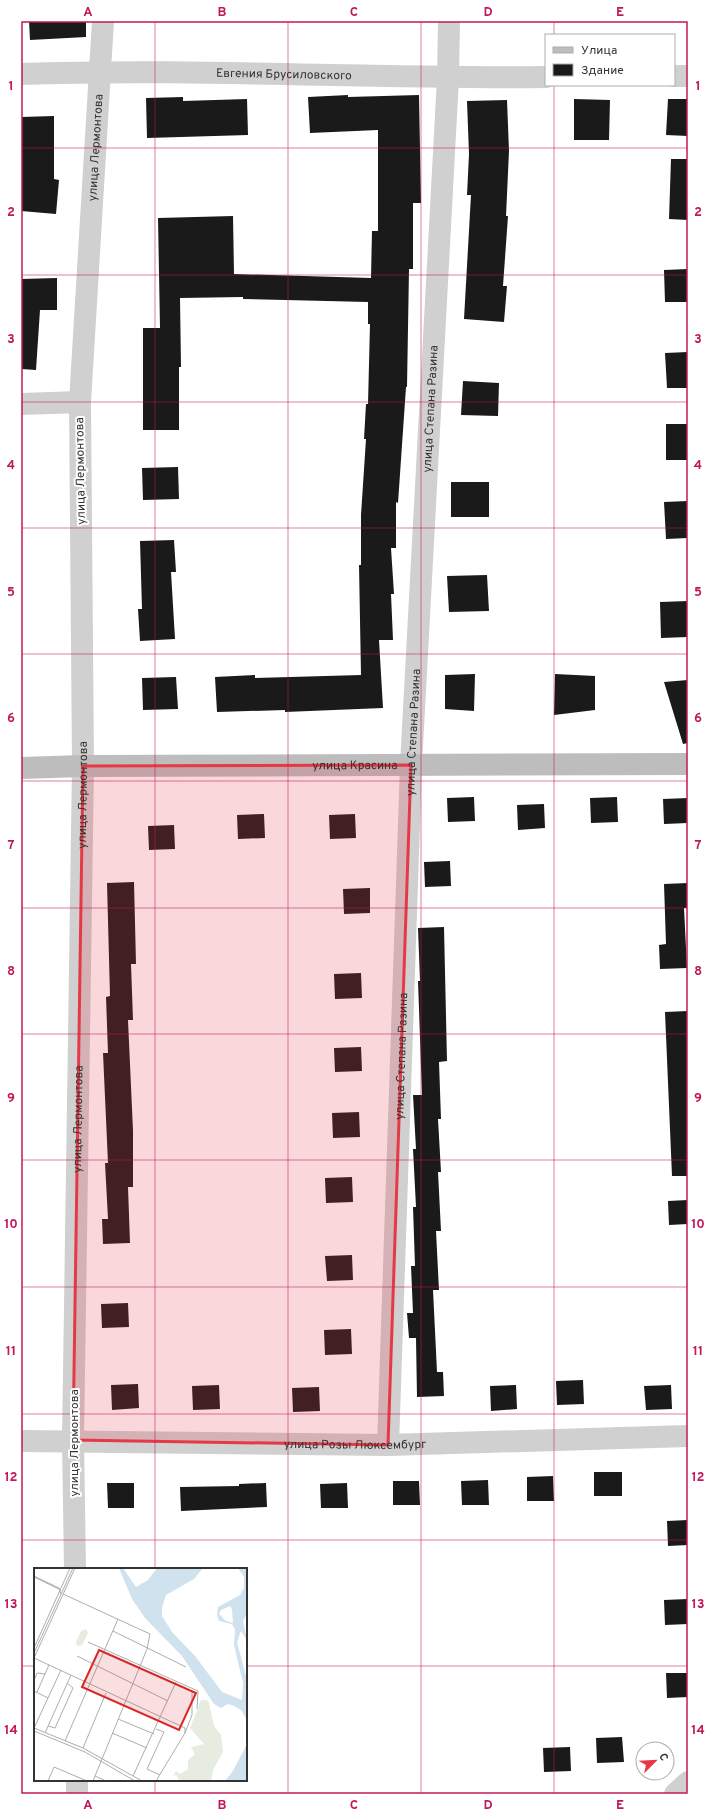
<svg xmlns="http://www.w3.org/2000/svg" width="709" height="1815" font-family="Overpass,sans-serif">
<rect width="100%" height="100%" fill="#fff"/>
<!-- building -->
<path fill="#1a1a1a" d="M29,21h57v16l-56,3z
M348,95v2l71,-2 2,108h-8v66h-4l-2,118h-1l-8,116 -2,-1v46h-5l3,46h-3l2,46h-14l4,68 -98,4v-2l-68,2 -2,-35 40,-2v3l106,-3 -2,-110h2v-50l5,-76h-2l2,-35h2l2,-80h-2v-22l-125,-3v-2l-63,1 1,69h-2v63h-36v-102h17l-2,-110 75,-2 1,58 137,4 1,-47h6v-101l-68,3 -2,-36z
M183,97v4l64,-2 1,36 -101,3 -1,-40z
M574,99l36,1 -1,40h-35z
M668,99h20v37l-22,-1z
M507,100l2,51 -3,65h2l-5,70h4l-3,36 -40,-3 7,-124h-4l2,-41 -2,-53z
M54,116v63l5,1 -3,34 -35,-3v-94z
M671,159h17v61l-19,-1z
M688,269v33h-23l-1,-32z
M57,278v32h-17l-4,60 -15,-1v-90z
M688,352v36h-21l-2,-35z
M463,381l36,2 -1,33 -37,-1z
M666,424h22v36h-22z
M178,467l1,32 -36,1 -1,-32z
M451,482h38v35h-38z
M688,501v37l-22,1 -2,-37z
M174,540l2,32h-5l4,67 -35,2 -2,-32h4l-2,-68z
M487,575l2,36 -40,1 -2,-36z
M688,601v36l-27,1 -1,-36z
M475,674l-1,37 -29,-2v-34z
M555,674l40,2v34l-41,5z
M176,677l2,32 -35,1 -1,-32z
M688,680v63l-5,1 -19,-62z
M474,797l1,24 -27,1 -1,-24z
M617,797l1,25 -27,1 -1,-25z
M688,798v25l-24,1 -1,-25z
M544,804l1,24 -27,2 -1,-25z
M264,814l1,24 -27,1 -1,-24z
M355,814l1,24 -26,1 -1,-24z
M174,825l1,24 -26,1 -1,-24z
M450,861l1,25 -26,1 -1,-25z
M134,882l2,82h-5l2,56h-5l5,111v56h-5l2,56 -27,1 -1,-25h6l-3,-56h3l-5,-110h5l-2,-56 4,-1 -3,-113z
M688,883v25h-4l3,60 -27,1 -1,-24 7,-1 -2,-60z
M370,888v25l-26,1 -1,-25z
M444,927l3,134 -8,1 2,57h-3l3,53h-3l3,59h-5l3,59h-6l4,82h6l1,24 -27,1 -1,-59h-7l-2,-25h6l-2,-47h4l-2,-59h3l-3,-58h3l-3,-54h9l-4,-114h2l-2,-53z
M361,973l1,25 -27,1 -1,-25z
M688,1011v165h-16l-7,-164z
M361,1047l1,24 -27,1 -1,-24z
M359,1112l1,25 -27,1 -1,-25z
M352,1177l1,25 -27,1 -1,-25z
M688,1200v24l-19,1 -1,-24z
M352,1255l1,25 -26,1 -2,-25z
M128,1303l1,24 -27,1 -1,-24z
M351,1329l1,25 -27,1 -1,-25z
M583,1380l1,24 -27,1 -1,-24z
M138,1384l1,24 -27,2 -1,-25z
M219,1385l1,24 -27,1 -1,-24z
M516,1385l1,24 -26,2 -1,-25z
M671,1385l1,24 -26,1 -2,-24z
M319,1387l1,24 -27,1 -1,-24z
M594,1472h28v24h-28z
M553,1476l1,25h-27v-24z
M488,1480l1,25h-27l-1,-24z
M393,1481h26l1,24h-27z
M107,1483h27v25h-26z
M266,1483l1,24 -86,4 -1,-24 59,-1v-2z
M347,1483l1,25h-27l-1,-24z
M688,1520v25l-20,1 -1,-25z
M688,1599v25l-23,1 -1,-25z
M666,1673h22v24l-21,1z
M622,1737l2,25 -27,1 -1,-25z
M570,1747l1,24 -27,1 -1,-24z"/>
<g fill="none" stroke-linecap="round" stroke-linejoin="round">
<!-- street -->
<g stroke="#d0d0d0" stroke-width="22">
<path id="s1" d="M21,74c175,-6 350,5 525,3"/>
<path d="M674,76h14"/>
<path d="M21,404l59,-2"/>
<path id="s2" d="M21,1441l367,4 300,-9"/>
<path id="s3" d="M388,1445l23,-680 37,-687 1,-57"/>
<path id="s4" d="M75,1569l-2,-129 10,-674 -3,-364 23,-381"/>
<path d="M77,1780v14"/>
<path d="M675,1794l13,-12"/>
</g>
<!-- secondary -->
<path stroke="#bdbdbd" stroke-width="22" id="s5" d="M21,768l62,-2 605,-2"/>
</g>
<!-- marked area -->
<path fill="#e63946" fill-opacity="0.2" stroke="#e63946" stroke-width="3" stroke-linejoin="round" d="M411,765l-23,680 -315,-5 10,-674z"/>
<!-- grid -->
<path fill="none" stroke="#c2185b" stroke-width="1" stroke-opacity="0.55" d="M155,21v1548M288,21v1773M421,21v1773M554,21v14M554,85v1709M21,148h667M21,275h667M21,402h667M21,528h667M21,654h667M21,781h667M21,908h667M21,1034h667M21,1160h667M21,1287h667M21,1414h667M21,1540h667M21,1666h14M246,1666h442M155,1780v14"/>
<g text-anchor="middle" stroke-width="4" stroke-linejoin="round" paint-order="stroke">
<!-- street labels -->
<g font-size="12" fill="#333" stroke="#fff">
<text dy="4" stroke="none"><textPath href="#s1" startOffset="263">Евгения Брусиловского</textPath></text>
<text dy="4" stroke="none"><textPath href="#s4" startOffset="1422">улица Лермонтова</textPath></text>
<text dy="4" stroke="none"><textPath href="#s3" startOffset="1037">улица Степана Разина</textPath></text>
<text transform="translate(80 471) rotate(-91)" y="4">улица Лермонтова</text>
<text dy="4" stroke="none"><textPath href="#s3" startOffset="713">улица Степана Разина</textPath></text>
<text dy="4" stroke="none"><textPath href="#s5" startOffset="334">улица Красина</textPath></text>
<text dy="4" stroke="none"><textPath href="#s4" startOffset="774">улица Лермонтова</textPath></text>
<text dy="4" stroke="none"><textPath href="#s3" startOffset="389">улица Степана Разина</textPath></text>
<text dy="4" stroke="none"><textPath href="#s4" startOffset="450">улица Лермонтова</textPath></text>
<text transform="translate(74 1443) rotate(-90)" y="4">улица Лермонтова</text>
<text dy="4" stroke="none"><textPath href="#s2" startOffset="334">улица Розы Люксембург</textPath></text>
</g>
</g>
<!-- overview -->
<g transform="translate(34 1568)">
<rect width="213" height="213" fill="#fff"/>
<path d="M52,61l2,4 -6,12 -5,1 -1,-4 5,-11zM167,132h6l2,3 5,23 7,9 2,17 -10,18 -2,11h-31l-4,-6 -3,1 3,-5 4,3 8,-5v-9l7,-6 -4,-7 13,-3 -14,-16z" fill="#e6ecdf"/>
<path d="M85,0h4l13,19 12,-7 9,-12h46l-9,11 -28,16 -4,13v8l10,16 23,24 27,36 20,8 1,-17 -9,-38 1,-16 -3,-5 -13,-3 -2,-6 1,-8 22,-12 4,-7v-11l-6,-9h9v46l-4,7 4,19 -6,-9 -4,11 9,34 1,44 -6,-10 -7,-4 -6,-2 -7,4 -7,-4 -32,-48 -37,-38 -13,-19zM196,38l2,3 1,14 -7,-2 -7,-7 2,-4zM213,176v37h-22l8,-10z" fill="#cfe2ee" fill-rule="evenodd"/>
<path fill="none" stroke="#adadad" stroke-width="1" d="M0,8l25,12 2,6M0,9l27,13M29,26l87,40 -3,15 -54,132M79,63l73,36M54,74l110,49 -1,18M0,80l36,-80M0,85l39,-85M43,88l91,45M0,90l151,70v5M0,90l41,-90M0,112l3,-7 8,1M0,123l14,7M3,124l12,-27M84,151l36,15M14,158l7,2 18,-40 -6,-5M0,160l27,-58M0,160l49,20 59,33M122,161l8,3 -17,37 13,6M0,163l51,21 50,29M11,165l26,-58M78,165l35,15M31,173l53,-122M49,180l23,-55M61,208l11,5M99,208l43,-94M14,213l6,-14 33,14M122,213l29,-48 7,-18v-25"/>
<path fill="#d62828" fill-opacity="0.15" stroke="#d62828" stroke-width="2" d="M65,82l97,43 -17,37 -97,-43z"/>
<rect width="213" height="213" fill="none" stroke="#333" stroke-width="2"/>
</g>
<!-- border -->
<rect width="709" height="1815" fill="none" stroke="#ffffff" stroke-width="44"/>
<!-- legend -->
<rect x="545" y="34" width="130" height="52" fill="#ffffff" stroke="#adadad"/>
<rect x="553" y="47" width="20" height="6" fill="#bdbdbd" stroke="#adadad"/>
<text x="581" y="54" font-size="12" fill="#333333">Улица</text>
<rect x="553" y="64" width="20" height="12" fill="#1a1a1a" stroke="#adadad"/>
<text x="581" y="74" font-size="12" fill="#333333">Здание</text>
<!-- north arrow -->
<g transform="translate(655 1761) rotate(66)"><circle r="19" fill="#ffffff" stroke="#adadad"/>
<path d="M0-3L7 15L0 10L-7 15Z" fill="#e63946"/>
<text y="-6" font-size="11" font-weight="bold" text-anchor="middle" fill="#333333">С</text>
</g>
<rect x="22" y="22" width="665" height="1771" fill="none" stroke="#c2185b" stroke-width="1.5"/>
<g font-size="13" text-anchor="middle" font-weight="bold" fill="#c2185b">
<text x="88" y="16">A</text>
<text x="222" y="16">B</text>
<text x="354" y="16">C</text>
<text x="488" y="16">D</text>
<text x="620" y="16">E</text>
<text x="11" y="90">1</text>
<text x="698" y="90">1</text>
<text x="11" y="216">2</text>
<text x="698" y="216">2</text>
<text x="11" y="343">3</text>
<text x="698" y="343">3</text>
<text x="11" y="469">4</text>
<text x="698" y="469">4</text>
<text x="11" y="596">5</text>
<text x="698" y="596">5</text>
<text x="11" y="722">6</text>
<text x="698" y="722">6</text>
<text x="11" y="849">7</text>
<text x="698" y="849">7</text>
<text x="11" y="975">8</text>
<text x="698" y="975">8</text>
<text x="11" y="1102">9</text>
<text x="698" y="1102">9</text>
<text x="11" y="1228">10</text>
<text x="698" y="1228">10</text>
<text x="11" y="1355">11</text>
<text x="698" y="1355">11</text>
<text x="11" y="1481">12</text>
<text x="698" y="1481">12</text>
<text x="11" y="1608">13</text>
<text x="698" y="1608">13</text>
<text x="11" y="1734">14</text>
<text x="698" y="1734">14</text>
<text x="88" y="1809">A</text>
<text x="222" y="1809">B</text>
<text x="354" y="1809">C</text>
<text x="488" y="1809">D</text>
<text x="620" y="1809">E</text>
</g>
</svg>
